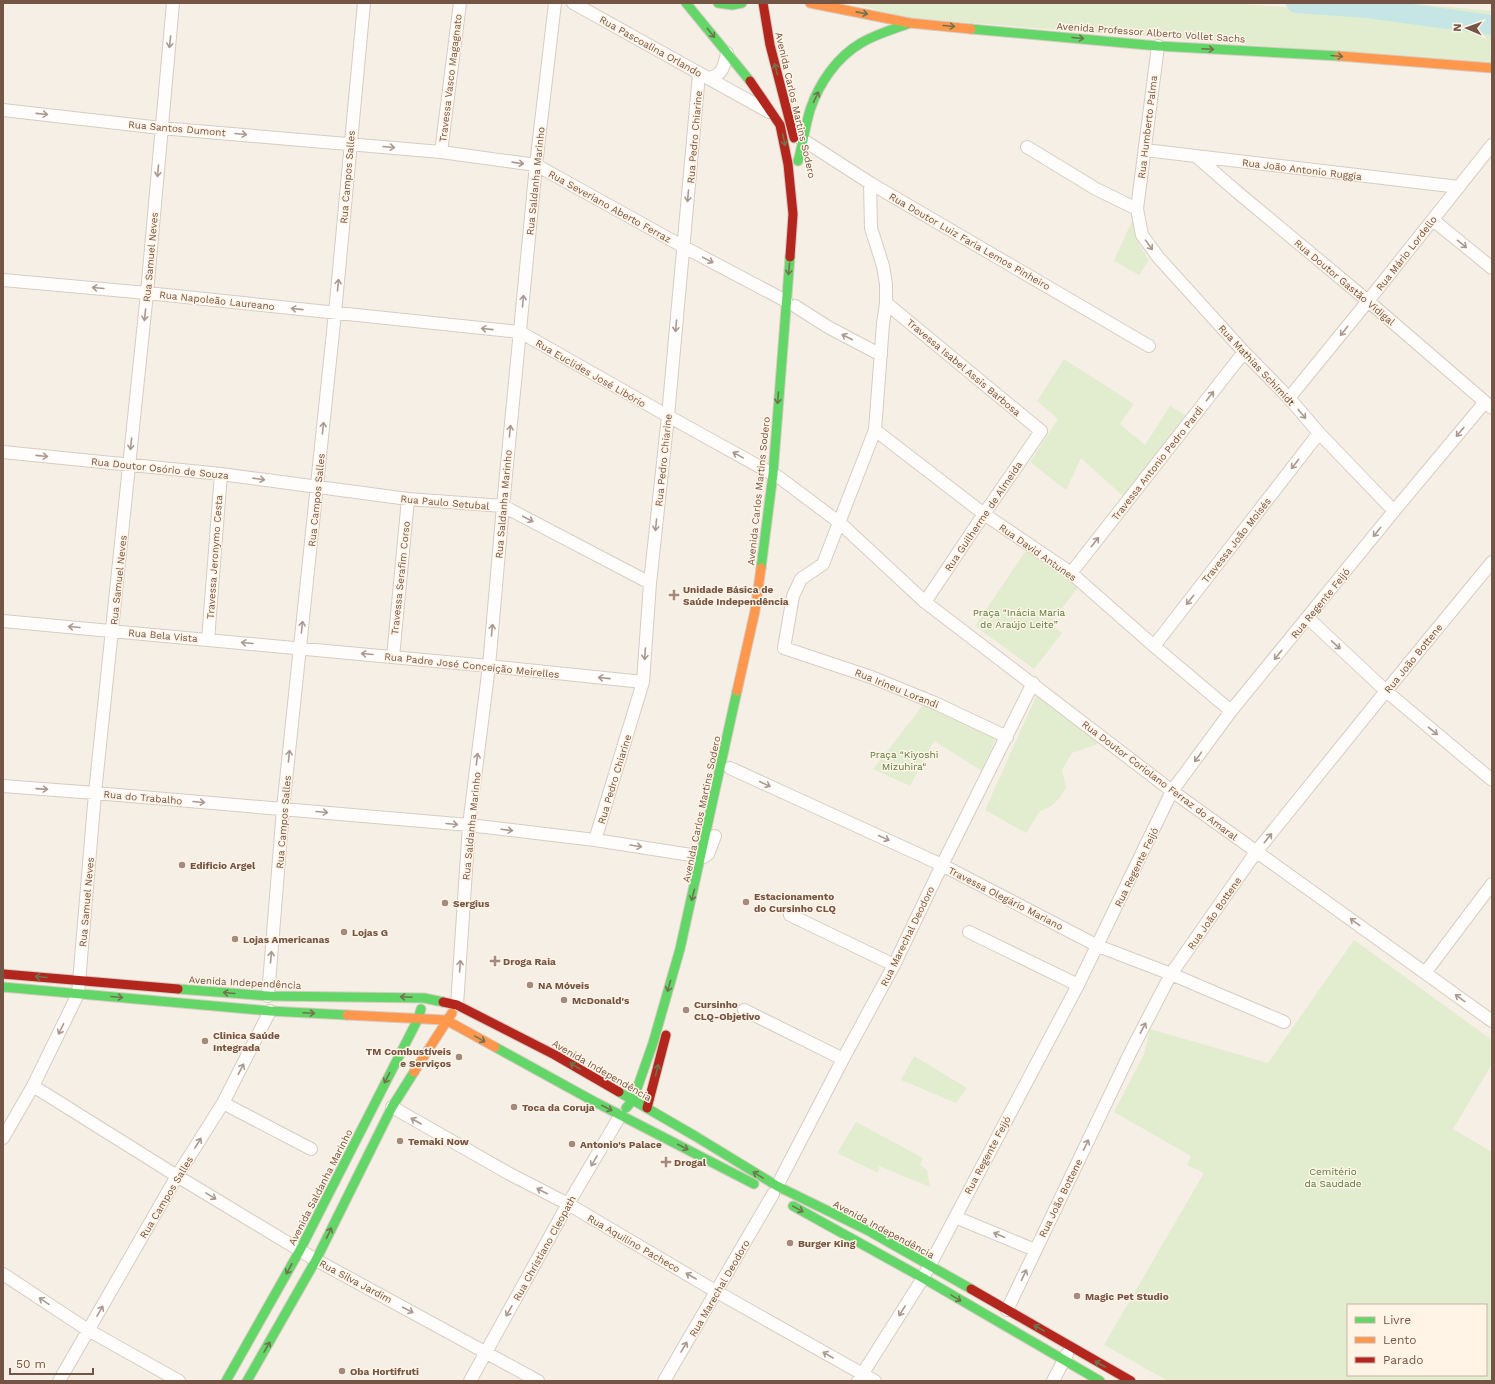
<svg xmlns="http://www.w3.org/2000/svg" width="1495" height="1384" font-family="'Work Sans',sans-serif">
<rect width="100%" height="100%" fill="#f6efe5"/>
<!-- green -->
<path fill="#e2edcf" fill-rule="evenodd" d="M850,3h380l133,10 54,-9 75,7v53l-582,-46z
M1134,216l5,28 10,16 -10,15 -25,-14z
M1064,359l70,45 -14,20 25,21 25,-39 19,11 -64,81 -44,-40 -15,32 -36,-28 28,-43 -21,-18z
M1027,549l51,38 -28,37 12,9 -28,36 -59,-43z
M1038,692l60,46v6l-26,9 -10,17 4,18c-6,10 -14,21 -26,23l-14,22 -41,-23z
M923,705l73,33 -14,33 -48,-30 -24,45 -37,-17z
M1354,940l138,100v24l-39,65 39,23v229h-324l-64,-36 100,-172 -17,-8 4,-9 -77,-44 30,-58 6,-25 118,34zM1348,1305h138v70h-138z
M914,1056l53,32 -11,15 -55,-23z
M856,1122l67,36 -3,7 7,5 3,17 -51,-21 -1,7 -41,-20z"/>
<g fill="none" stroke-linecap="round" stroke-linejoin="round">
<!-- river -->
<path stroke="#c6e6e6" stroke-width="20" d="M1296,3l71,5 125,17"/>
<defs>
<path id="street" d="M573,3l196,109
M1158,46l-21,163 5,26 16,22 86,95 45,46 30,35 75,78
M709,78c14,-3 15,-12 18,-25
M3,110l158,18 280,24 95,13 148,82 102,54
M797,136l73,47 279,163
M1027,147l69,42 41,20
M1145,150l314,37
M441,152l19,-149
M1197,157l39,34 132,110 124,107
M870,183l1,45 12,38 3,18v19l-3,21 -8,106 -52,134 -22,15 -8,17 -9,52 87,29 64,26 72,34
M1433,220l59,48
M3,280l144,13 373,39 148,84 112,62 60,45 85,79 247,189 320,230
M886,303l155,128 -57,83 -59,88
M795,306l33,21 53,28
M1289,398l79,-97 124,-156
M875,430l109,84 87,59 83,73 77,65
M3,452l218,22 187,25 95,7 147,77
M1071,573l173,-221
M1308,618l78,73 106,89
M3,621l486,45 154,16
M208,640l13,-166
M1154,646l165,-213
M393,657l15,-158
M730,768l212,97 156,81 73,28 113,48
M3,786l92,7 374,32 126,15 109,17 4,-3 7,-18
M595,840l48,-158 7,-99 18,-167 31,-342
M790,915l104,50
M969,932l109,53
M1425,973l67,-89
M268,996l15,-187 52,-496 29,-310
M457,1005l12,-180 20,-159 14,-160 33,-341 19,-162
M744,1010l99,49
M33,1086l144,90 139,84 222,121
M223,1103l88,46
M392,1107l116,66 60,31 149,88 158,89
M3,1138l30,-52 45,-92 17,-201 52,-500 26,-290
M777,1186l66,-127 51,-94 48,-100 91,-182
M955,1217l80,33
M3,1274l85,56 91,51
M1007,1310l124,-259 40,-77 85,-122 130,-161 106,-129
M59,1381l118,-205 46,-73 47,-92
M470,1381l98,-177 52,-88
M664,1381l109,-187
M858,1381l65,-103 155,-293 94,-194 59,-80 163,-200 91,-109
M1053,1381l14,-27"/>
<path id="fast" d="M686,3l64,78
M718,3l14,2 10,-2
M971,29l187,17 181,10
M798,161c5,-17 7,-34 12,-51 9,-27 27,-53 51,-67 15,-9 33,-14 49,-20
M761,568l12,-94 17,-217
M3,987l267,24 77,4
M178,989l90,7 156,2 19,4
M495,1047l100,55 159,82
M619,1092l76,44 82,50 92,45 102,58
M626,1108l7,-8 20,-57 27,-94 57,-258
M793,1206l130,72 177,103
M226,1381l74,-131 118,-231 3,-10
M247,1381l69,-121 76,-153 22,-35"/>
<path id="slow" d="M810,3l100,20 61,6
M1339,56l153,12
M737,691l18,-80 6,-43
M347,1015l99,5 49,27
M414,1072l38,-59"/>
<path id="jam" d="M763,3l7,42 24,93
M750,81l30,44 8,39 5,50 -3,43
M3,974l175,15
M443,1002l14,3 98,50 64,37
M647,1108l19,-73
M971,1289l160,92"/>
</defs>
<!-- street casing -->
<use href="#street" stroke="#d7ccc3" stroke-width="14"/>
<!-- fast casing -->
<use href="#fast" stroke="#d7cbc2" stroke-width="11"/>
<!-- slow casing -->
<use href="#slow" stroke="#d7cbc2" stroke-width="11"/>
<!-- jam casing -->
<use href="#jam" stroke="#d7cbc2" stroke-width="11"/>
<!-- street -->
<use href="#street" stroke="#fefdfb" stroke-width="12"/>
<!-- fast -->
<use href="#fast" stroke="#63d668" stroke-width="9"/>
<!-- slow -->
<use href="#slow" stroke="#ff974d" stroke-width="9"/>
<!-- jam -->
<use href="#jam" stroke="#b3261e" stroke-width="9"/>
</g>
<!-- one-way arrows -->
<defs><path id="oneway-shaft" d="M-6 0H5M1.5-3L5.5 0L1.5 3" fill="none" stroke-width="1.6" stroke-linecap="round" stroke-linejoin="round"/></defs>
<g stroke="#70744e">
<use href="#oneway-shaft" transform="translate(862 13) rotate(11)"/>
<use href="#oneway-shaft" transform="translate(949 26) rotate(5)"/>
<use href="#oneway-shaft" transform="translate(711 33) rotate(51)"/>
<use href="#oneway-shaft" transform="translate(1078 38) rotate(5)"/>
<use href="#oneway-shaft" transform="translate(1208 49) rotate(3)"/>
<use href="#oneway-shaft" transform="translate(1337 56) rotate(5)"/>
<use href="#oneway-shaft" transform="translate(776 69) rotate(-105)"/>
<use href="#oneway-shaft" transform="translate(816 97) rotate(-65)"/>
<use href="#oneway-shaft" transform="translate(784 140) rotate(77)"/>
<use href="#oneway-shaft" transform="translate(789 269) rotate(95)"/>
<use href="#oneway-shaft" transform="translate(778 398) rotate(94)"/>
<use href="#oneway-shaft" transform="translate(693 895) rotate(104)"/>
<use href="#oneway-shaft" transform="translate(41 977) rotate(-175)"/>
<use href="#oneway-shaft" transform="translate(669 986) rotate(106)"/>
<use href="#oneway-shaft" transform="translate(229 993) rotate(-175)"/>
<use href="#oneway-shaft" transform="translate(117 997) rotate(5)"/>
<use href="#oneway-shaft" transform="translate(406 997) rotate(-177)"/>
<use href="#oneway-shaft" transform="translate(309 1013) rotate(3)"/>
<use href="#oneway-shaft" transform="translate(480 1039) rotate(29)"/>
<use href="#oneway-shaft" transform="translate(575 1066) rotate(-150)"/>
<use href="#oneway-shaft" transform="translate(657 1070) rotate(-76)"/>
<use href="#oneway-shaft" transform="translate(387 1078) rotate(117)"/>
<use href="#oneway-shaft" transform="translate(607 1108) rotate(27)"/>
<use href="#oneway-shaft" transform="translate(683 1147) rotate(27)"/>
<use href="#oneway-shaft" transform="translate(758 1175) rotate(-149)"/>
<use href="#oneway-shaft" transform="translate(798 1209) rotate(29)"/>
<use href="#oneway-shaft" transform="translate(329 1233) rotate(-64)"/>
<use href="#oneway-shaft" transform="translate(289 1269) rotate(119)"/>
<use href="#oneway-shaft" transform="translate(956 1298) rotate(31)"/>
<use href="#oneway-shaft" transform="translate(1039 1328) rotate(-150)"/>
<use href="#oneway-shaft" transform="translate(267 1347) rotate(-60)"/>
<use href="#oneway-shaft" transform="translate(1100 1364) rotate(-150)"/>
</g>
<g stroke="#ab988e">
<use href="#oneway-shaft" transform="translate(170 42) rotate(96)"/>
<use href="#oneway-shaft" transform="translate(42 114) rotate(6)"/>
<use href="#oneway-shaft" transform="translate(241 134) rotate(5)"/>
<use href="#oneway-shaft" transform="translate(389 147) rotate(5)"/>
<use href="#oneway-shaft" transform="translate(518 163) rotate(8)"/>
<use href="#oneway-shaft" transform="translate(158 171) rotate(95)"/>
<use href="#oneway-shaft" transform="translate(688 196) rotate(95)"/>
<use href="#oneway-shaft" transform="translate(1462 244) rotate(39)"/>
<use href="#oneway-shaft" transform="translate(1149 245) rotate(54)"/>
<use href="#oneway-shaft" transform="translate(708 260) rotate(28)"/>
<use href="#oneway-shaft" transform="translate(338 285) rotate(-85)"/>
<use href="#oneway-shaft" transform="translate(98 288) rotate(-175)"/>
<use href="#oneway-shaft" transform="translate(523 301) rotate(-85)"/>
<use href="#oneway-shaft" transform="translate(297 309) rotate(-174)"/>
<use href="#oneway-shaft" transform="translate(145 315) rotate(96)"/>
<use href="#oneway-shaft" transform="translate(676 326) rotate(95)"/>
<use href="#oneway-shaft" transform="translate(487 329) rotate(-174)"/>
<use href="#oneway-shaft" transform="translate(1344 331) rotate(129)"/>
<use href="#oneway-shaft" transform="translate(847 337) rotate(-153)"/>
<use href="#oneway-shaft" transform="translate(1210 396) rotate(-52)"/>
<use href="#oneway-shaft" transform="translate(1302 414) rotate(50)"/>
<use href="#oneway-shaft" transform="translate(323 428) rotate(-84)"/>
<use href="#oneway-shaft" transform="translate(510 431) rotate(-84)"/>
<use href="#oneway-shaft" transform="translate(1460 432) rotate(130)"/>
<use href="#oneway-shaft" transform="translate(131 444) rotate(96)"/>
<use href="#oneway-shaft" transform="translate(738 455) rotate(-151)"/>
<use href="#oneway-shaft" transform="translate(42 456) rotate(6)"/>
<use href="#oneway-shaft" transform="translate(1295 464) rotate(128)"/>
<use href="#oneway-shaft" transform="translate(259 479) rotate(8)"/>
<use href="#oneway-shaft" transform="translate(528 519) rotate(28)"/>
<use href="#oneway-shaft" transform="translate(656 525) rotate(96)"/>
<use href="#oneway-shaft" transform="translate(1377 532) rotate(129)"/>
<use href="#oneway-shaft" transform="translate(1095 542) rotate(-52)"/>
<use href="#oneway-shaft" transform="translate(1190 600) rotate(128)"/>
<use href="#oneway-shaft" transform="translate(74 627) rotate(-175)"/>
<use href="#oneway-shaft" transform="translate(302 627) rotate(-84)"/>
<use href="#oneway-shaft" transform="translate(492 630) rotate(-85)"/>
<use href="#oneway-shaft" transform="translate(247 643) rotate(-175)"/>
<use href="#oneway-shaft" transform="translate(1336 645) rotate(43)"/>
<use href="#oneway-shaft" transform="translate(367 654) rotate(-175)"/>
<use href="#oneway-shaft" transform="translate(645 654) rotate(94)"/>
<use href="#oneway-shaft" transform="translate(1278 655) rotate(129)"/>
<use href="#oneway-shaft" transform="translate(604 678) rotate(-174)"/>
<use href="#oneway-shaft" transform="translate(1433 731) rotate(40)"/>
<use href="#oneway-shaft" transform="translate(289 756) rotate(-84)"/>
<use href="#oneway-shaft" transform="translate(1198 757) rotate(126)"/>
<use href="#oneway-shaft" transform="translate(477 759) rotate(-83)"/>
<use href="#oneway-shaft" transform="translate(765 784) rotate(25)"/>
<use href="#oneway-shaft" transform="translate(42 789) rotate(4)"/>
<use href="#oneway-shaft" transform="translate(199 802) rotate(5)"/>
<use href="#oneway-shaft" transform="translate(322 812) rotate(5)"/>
<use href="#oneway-shaft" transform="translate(452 824) rotate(5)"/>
<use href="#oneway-shaft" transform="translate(507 830) rotate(7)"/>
<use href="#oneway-shaft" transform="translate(884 838) rotate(25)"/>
<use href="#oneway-shaft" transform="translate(1268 838) rotate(-51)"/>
<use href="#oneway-shaft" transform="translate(636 846) rotate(9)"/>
<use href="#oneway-shaft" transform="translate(1355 922) rotate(-144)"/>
<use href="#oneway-shaft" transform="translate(271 957) rotate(-85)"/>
<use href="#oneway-shaft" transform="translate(460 966) rotate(-86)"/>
<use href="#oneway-shaft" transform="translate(1460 998) rotate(-144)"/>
<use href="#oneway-shaft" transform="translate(1143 1028) rotate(-62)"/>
<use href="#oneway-shaft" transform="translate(61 1029) rotate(116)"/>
<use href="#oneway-shaft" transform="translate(241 1069) rotate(-63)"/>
<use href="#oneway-shaft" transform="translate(416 1121) rotate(-150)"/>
<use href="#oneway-shaft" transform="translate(198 1143) rotate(-58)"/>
<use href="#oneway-shaft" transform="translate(1086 1145) rotate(-64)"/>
<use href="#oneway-shaft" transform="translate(594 1161) rotate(120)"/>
<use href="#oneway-shaft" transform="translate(542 1191) rotate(-153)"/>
<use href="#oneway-shaft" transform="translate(211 1196) rotate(31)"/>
<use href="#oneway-shaft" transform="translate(999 1235) rotate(-157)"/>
<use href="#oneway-shaft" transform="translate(1024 1275) rotate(-65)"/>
<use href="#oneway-shaft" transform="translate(691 1276) rotate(-150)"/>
<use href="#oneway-shaft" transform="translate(44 1301) rotate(-146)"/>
<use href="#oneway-shaft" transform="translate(408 1310) rotate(28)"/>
<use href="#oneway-shaft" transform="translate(100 1311) rotate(-60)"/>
<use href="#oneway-shaft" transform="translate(509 1311) rotate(119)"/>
<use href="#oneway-shaft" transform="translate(902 1311) rotate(122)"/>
<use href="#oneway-shaft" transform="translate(684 1347) rotate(-59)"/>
<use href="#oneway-shaft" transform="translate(828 1355) rotate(-150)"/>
</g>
<!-- markers -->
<g fill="#a28a7d" stroke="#fff4e5" stroke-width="1.5">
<path d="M672 589h4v4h4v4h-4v4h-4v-4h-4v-4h4z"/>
<circle cx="182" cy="865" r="4"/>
<circle cx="746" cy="902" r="4"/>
<circle cx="445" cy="903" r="4"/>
<circle cx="344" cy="932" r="4"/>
<circle cx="235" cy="939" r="4"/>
<path d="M493 955h4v4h4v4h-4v4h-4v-4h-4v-4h4z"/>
<circle cx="530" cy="985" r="4"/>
<circle cx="564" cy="1000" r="4"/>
<circle cx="686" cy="1010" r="4"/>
<circle cx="205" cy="1041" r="4"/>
<circle cx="459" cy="1057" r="4"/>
<circle cx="514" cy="1107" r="4"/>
<circle cx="400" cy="1141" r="4"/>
<circle cx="572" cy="1144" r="4"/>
<path d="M664 1156h4v4h4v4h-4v4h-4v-4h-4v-4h4z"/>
<circle cx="790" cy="1243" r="4"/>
<circle cx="1077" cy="1296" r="4"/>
<circle cx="342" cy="1371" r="4"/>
</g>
<g text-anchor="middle" stroke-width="3" stroke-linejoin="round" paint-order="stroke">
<!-- street labels -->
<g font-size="10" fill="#745445" stroke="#fff4e5">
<text transform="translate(1151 32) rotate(4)" y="4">Avenida Professor Alberto Vollet Sachs</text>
<text transform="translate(651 46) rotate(29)" y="4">Rua Pascoalina Orlando</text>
<text transform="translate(450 78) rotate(-83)" y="4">Travessa Vasco Magagnato</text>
<text transform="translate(796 105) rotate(77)" y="4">Avenida Carlos Martins Sodero</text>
<text transform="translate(1147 127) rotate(-83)" y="4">Rua Humberto Palma</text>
<text transform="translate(177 128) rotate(5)" y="4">Rua Santos Dumont</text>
<text transform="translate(694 137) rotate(-85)" y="4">Rua Pedro Chiarine</text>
<text transform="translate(1302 169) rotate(7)" y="4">Rua João Antonio Ruggia</text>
<text transform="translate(347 177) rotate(-85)" y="4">Rua Campos Salles</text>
<text transform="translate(535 181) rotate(-84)" y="4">Rua Saldanha Marinho</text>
<text transform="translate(610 206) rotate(29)" y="4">Rua Severiano Aberto Ferraz</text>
<text transform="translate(970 241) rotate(30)" y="4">Rua Doutor Luiz Faria Lemos Pinheiro</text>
<text transform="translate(1406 253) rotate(-52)" y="4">Rua Mário Lordello</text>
<text transform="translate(150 257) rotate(-85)" y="4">Rua Samuel Neves</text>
<text transform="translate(1345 282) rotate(40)" y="4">Rua Doutor Gastão Vidigal</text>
<text transform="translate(217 300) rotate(6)" y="4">Rua Napoleão Laureano</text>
<text transform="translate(1257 365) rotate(47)" y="4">Rua Mathias Schimidt</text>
<text transform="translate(964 367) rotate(40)" y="4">Travessa Isabel Assis Barbosa</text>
<text transform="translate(591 373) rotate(30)" y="4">Rua Euclides José Libório</text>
<text transform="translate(663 460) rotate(-84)" y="4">Rua Pedro Chiarine</text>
<text transform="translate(1157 463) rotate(-52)" y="4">Travessa Antonio Pedro Pardi</text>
<text transform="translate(160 468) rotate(6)" y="4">Rua Doutor Osório de Souza</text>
<text transform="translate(758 491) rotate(-84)" y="4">Avenida Carlos Martins Sodero</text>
<text transform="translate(316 500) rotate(-84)" y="4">Rua Campos Salles</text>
<text transform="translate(445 502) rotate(5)" y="4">Rua Paulo Setubal</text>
<text transform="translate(503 504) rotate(-85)" y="4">Rua Saldanha Marinho</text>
<text transform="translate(983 516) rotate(-56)" y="4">Rua Guilherme de Almeida</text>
<text transform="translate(1236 540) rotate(-52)" y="4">Travessa João Moisés</text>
<text transform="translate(1038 552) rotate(35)" y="4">Rua David Antunes</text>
<text transform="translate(214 557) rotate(-86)" y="4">Travessa Jeronymo Cesta</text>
<text transform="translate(400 578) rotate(-84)" y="4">Travessa Serafim Corso</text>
<text transform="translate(118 580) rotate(-84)" y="4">Rua Samuel Neves</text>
<text transform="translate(1320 603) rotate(-51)" y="4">Rua Regente Feijó</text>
<text transform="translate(163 635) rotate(5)" y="4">Rua Bela Vista</text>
<text transform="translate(1413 658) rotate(-51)" y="4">Rua João Bottene</text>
<text transform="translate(472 665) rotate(6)" y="4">Rua Padre José Conceição Meirelles</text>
<text transform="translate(897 688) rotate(22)" y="4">Rua Irineu Lorandi</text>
<text transform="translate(614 779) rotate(-73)" y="4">Rua Pedro Chiarine</text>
<text transform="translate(1160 780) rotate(37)" y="4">Rua Doutor Coriolano Ferraz do Amaral</text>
<text transform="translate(143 797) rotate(5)" y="4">Rua do Trabalho</text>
<text transform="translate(701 809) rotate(-78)" y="4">Avenida Carlos Martins Sodero</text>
<text transform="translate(283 822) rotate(-85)" y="4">Rua Campos Salles</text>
<text transform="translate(471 826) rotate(-84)" y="4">Rua Saldanha Marinho</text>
<text transform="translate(1136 867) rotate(-64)" y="4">Rua Regente Feijó</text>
<text transform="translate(1006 898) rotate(27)" y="4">Travessa Olegário Mariano</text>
<text transform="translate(86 902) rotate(-85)" y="4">Rua Samuel Neves</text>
<text transform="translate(1214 913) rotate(-55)" y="4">Rua João Bottene</text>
<text transform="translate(907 936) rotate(-64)" y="4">Rua Marechal Deodoro</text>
<text transform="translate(245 982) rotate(3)" y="4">Avenida Independência</text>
<text transform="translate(602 1070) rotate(30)" y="4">Avenida Independência</text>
<text transform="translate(987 1155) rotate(-62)" y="4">Rua Regente Feijó</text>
<text transform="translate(320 1187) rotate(-63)" y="4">Avenida Saldanha Marinho</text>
<text transform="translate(166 1197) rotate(-59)" y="4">Rua Campos Salles</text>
<text transform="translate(1060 1198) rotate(-64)" y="4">Rua João Bottene</text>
<text transform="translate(884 1229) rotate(28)" y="4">Avenida Independência</text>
<text transform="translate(634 1243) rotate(30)" y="4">Rua Aquilino Pacheco</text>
<text transform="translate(544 1248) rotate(-61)" y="4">Rua Christiano Cleopath</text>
<text transform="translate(356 1281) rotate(28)" y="4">Rua Silva Jardim</text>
<text transform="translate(719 1288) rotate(-60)" y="4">Rua Marechal Deodoro</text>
</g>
<!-- poi labels -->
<g font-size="10" font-weight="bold" fill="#745445" stroke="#fff4e5" text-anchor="start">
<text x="683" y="593">Unidade Básica de<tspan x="683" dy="12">Saúde Independência</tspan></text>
<text x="190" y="869">Edificio Argel</text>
<text x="754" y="900">Estacionamento<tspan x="754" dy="12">do Cursinho CLQ</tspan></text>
<text x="453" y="907">Sergius</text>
<text x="352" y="936">Lojas G</text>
<text x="243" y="943">Lojas Americanas</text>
<text x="503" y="965">Droga Raia</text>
<text x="538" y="989">NA Móveis</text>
<text x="572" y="1004">McDonald's</text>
<text x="694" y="1008">Cursinho<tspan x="694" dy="12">CLQ-Objetivo</tspan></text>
<text x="213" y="1039">Clinica Saúde<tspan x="213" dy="12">Integrada</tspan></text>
<text x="451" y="1055" text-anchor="end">TM Combustíveis<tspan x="451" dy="12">e Serviços</tspan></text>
<text x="522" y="1111">Toca da Coruja</text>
<text x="408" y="1145">Temaki Now</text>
<text x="580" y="1148">Antonio's Palace</text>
<text x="674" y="1166">Drogal</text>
<text x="798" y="1247">Burger King</text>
<text x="1085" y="1300">Magic Pet Studio</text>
<text x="350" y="1375">Oba Hortifruti</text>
</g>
<!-- park labels -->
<g font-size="10" fill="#537b3d" stroke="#fff4e5">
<text x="1019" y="616">Praça "Inácia Maria<tspan x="1019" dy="12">de Araújo Leite”</tspan></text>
<text x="904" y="758">Praça "Kiyoshi<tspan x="904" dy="12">Mizuhira"</tspan></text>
<text x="1333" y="1175">Cemitério<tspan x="1333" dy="12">da Saudade</tspan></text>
</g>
</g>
<!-- border -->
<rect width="1495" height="1384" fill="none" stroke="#745445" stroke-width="8"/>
<!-- legend -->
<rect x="1347" y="1304" width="140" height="72" fill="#fff4e5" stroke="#c7b4a5"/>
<rect x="1355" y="1317" width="20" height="6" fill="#63d668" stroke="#c7b4a5"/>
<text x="1383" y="1324" font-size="12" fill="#745445">Livre</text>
<rect x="1355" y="1337" width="20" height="6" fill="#ff974d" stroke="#c7b4a5"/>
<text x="1383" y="1344" font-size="12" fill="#745445">Lento</text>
<rect x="1355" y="1357" width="20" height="6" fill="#b3261e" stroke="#c7b4a5"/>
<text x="1383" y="1364" font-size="12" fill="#745445">Parado</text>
<!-- north arrow -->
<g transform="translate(1467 28) rotate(272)" stroke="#fff4e5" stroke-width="3" paint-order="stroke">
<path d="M0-3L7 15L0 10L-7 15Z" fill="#745445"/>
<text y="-6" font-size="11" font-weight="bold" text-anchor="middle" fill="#745445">N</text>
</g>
<!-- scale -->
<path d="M10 1368v6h83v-6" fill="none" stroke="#745445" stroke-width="2"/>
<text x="16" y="1368" font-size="12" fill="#745445" stroke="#fff4e5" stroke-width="3" paint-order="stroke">50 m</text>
</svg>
